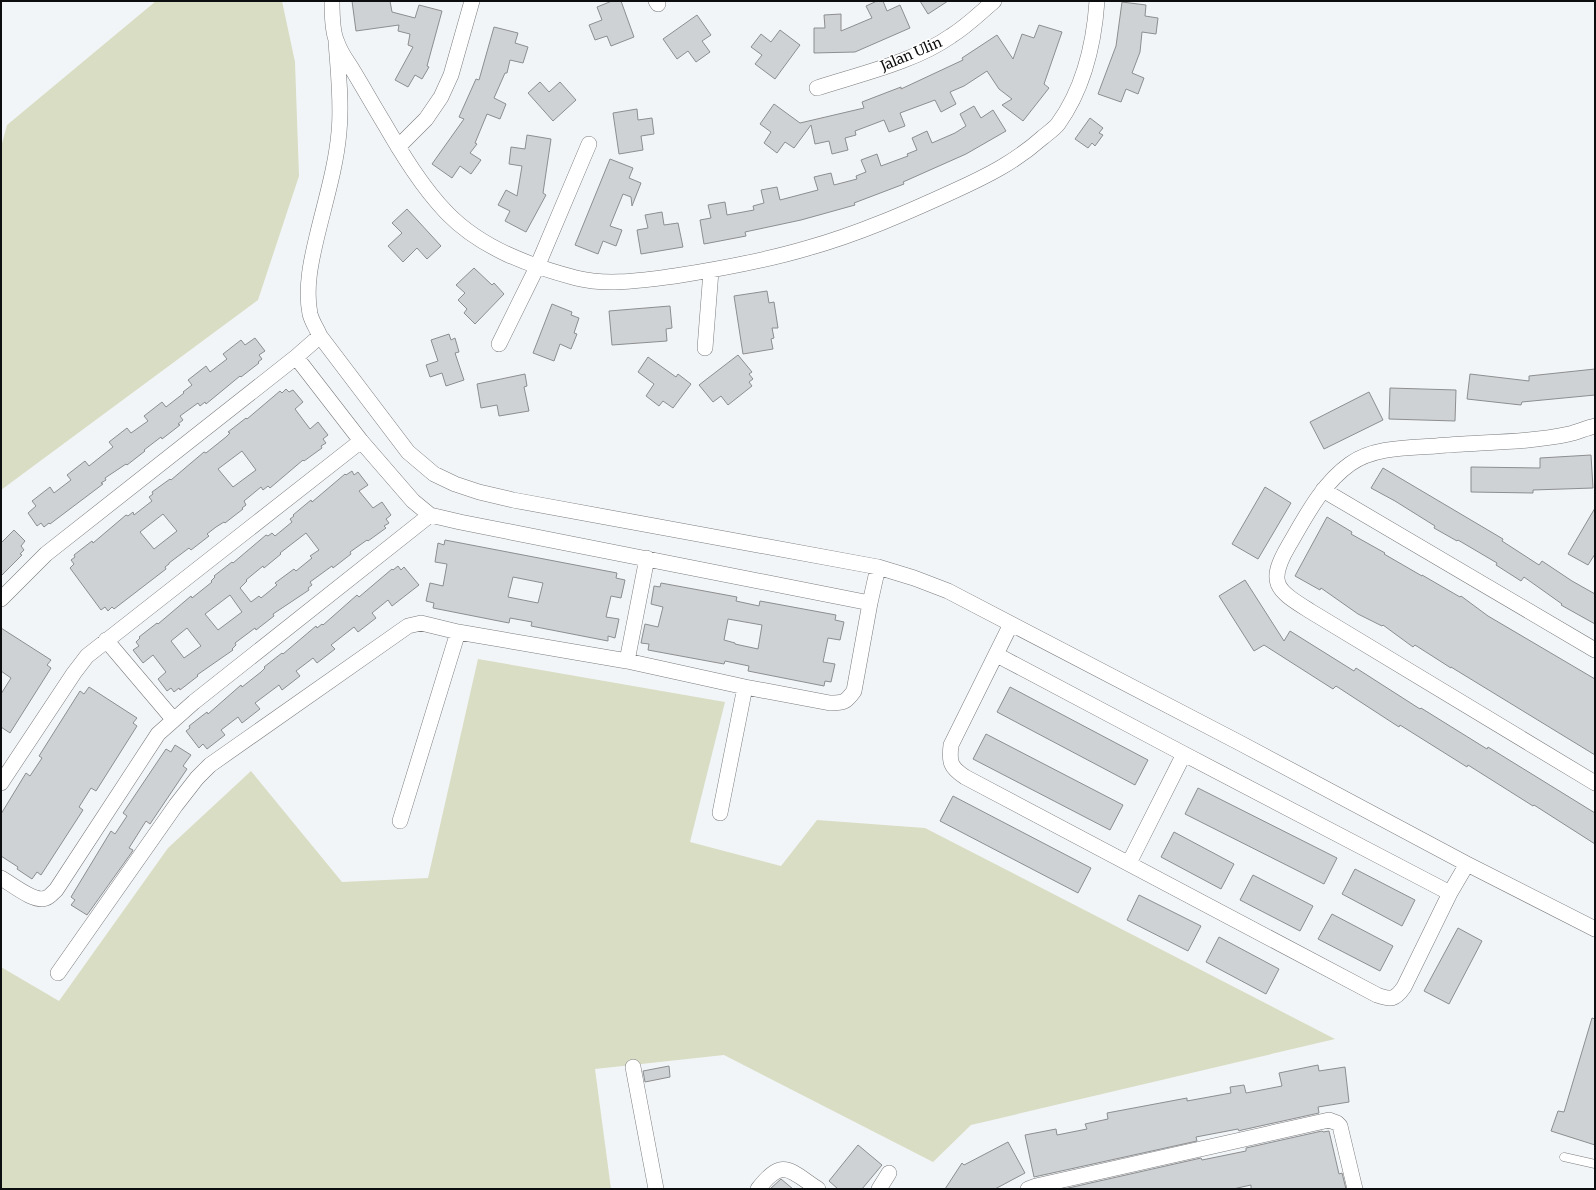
<svg xmlns="http://www.w3.org/2000/svg" width="1596" height="1190" font-family="Merriweather,serif">
<rect width="100%" height="100%" fill="#f2f5f7"/>
<!-- green -->
<path fill="#d8ddc4" d="M156,1h126l13,61 4,114 -41,124 -257,190v-343l6,-22z
M478,659l247,43 -35,140 91,24 36,-46 108,8 410,211 -364,86 -38,37 -209,-107 -129,14 16,120h-610v-222l58,34 109,-153 83,-77 91,111 86,-4z"/>
<!-- building -->
<path fill="#cfd2d4" stroke="#8c8e90" fill-rule="evenodd" d="M352,1h38l2,11 23,6 4,-13 23,6 -15,55 2,1 -7,12 -7,-4 -7,12 -13,-7 18,-33 -5,-2 2,-11 -12,-3 1,-6 -43,6z
M612,1h9l13,36 -23,9 -4,-10 -12,4 -6,-15 13,-5 -5,-13z
M877,1h6l4,10 13,-6 10,23 -55,24 -41,1v-25h11l-1,-13 17,-1v17l31,-13 -6,-12z
M920,1h28l-20,13z
M1122,2l24,3 -1,11 13,2 -2,16 -14,-2 -2,20 -8,21 12,5 -6,16 -12,-5 -5,13 -23,-8 18,-48z
M697,15l14,20 -9,6 8,11 -14,10 -8,-11 -11,8 -14,-20z
M1039,25l23,7 -18,52 5,4 -26,33 -21,-16 10,-6 -13,-10 -12,-18 -23,15 -14,6 6,12 -15,8 -6,-12 -35,13 5,13 -16,6 -5,-12 -29,11 1,4 -11,3 3,12 -16,4 -3,-13 -14,3 -4,-19 -17,23 -9,-6 -8,11 -13,-10 7,-11 -11,-8 14,-20 26,19 64,-15 -2,-6 39,-15v2l62,-29 -1,-2 35,-23 16,24 9,-25 12,4z
M494,27l24,6 -3,10 13,4 -5,16 -13,-3 -3,13h-2l-11,25 12,6 -6,15 -13,-5 -12,29 2,1 -7,9 11,7 -10,14 -11,-8 -8,12 -20,-14 32,-45 -5,-2 17,-38 3,1z
M780,30l20,15 -25,34 -20,-15 7,-9 -11,-8 10,-13 10,8z
M540,82l9,10 11,-10 16,18 -23,21 -25,-28z
M974,106l7,12 12,-8 13,21 -40,23 -63,28 1,2 -50,19 1,2 -54,15 -56,12 1,4 -42,8 -4,-24 11,-2 -3,-13 17,-3 2,13 27,-5 -1,-4 11,-3 -3,-13 16,-3 3,13 38,-10 -4,-13 17,-4 3,12 23,-6 -1,-3 10,-4 -5,-12 16,-6 4,12 27,-10 -1,-2 10,-4 -5,-12 15,-7 5,12 23,-10 11,-7 -6,-12z
M637,109l1,11 14,-2 2,16 -13,2 2,14 -24,4 -6,-41z
M1090,118l13,10 -4,5 4,2 -8,11 -3,-3 -4,5 -13,-9z
M527,135l24,4 -8,54 3,2 -20,37 -21,-11 5,-10 -12,-6 8,-15 11,6 5,-30 -13,-2 2,-17 14,2z
M610,159l23,9 -4,10 12,5 -9,23 -1,-9 -8,-3 -13,32 12,4 -6,16 -13,-5 -5,13 -23,-9z
M407,209l34,37 -14,13 -10,-11 -14,14 -15,-16 14,-13 -10,-10z
M662,212l2,13 14,-2 5,24 -42,7 -4,-24 11,-2 -3,-13z
M474,268l18,17 2,-2 10,11 -29,30 -11,-11 3,-4 -9,-9 7,-7 -9,-8z
M767,291l2,12 5,-1 4,26h-6l2,10 -3,1 2,10 -30,5 -9,-58z
M552,304l20,8 -1,3 8,3 -5,15 3,1 -6,15 -11,-5 -6,17 -21,-8z
M670,306l2,22 -6,1 1,12 -55,4 -3,-34z
M449,334l2,6 4,-2 4,14 -4,1 9,27 -18,6 -4,-13 -12,4 -4,-12 12,-4 -7,-21z
M255,338l10,13 -6,4 3,4 -4,3 1,1 -18,14 -1,-1 -34,28 -1,-2 -5,4 -2,-3 -18,13 3,4 -5,4 2,1 -18,14 -1,-2 -17,13 1,1 -18,14 -1,-1 -21,14 1,2 -5,3 2,1 -53,40 -1,-1 -5,4 -3,-4 -4,3 -9,-13 8,-7 -4,-5 18,-14 4,6 17,-13 -4,-5 18,-14 4,5 24,-19 -4,-5 18,-14 4,5 17,-12 -4,-5 18,-14 4,5 18,-14 -1,-1 9,-7 -4,-5 18,-14 4,6 17,-13 -4,-5 18,-14 4,5z
M738,355l14,17 -3,2 4,5 -4,3 3,4 -24,19 -7,-9 -8,6 -14,-17z
M648,357l28,20 2,-3 13,10 -18,24 -10,-7 -4,5 -13,-10 8,-12 -16,-12z
M1595,369v26l-73,7 -1,3 -54,-6 3,-25 59,7v-5z
M525,374l2,12 -3,1 5,24 -30,5 -2,-11 -16,3 -4,-24z
M1390,388l66,2 -1,31 -66,-2z
M286,389l3,3 4,-2 10,12 -8,7 15,20 8,-7 10,13 -5,4 3,4 -5,3 1,2 -18,13 -1,-1 -33,28 -2,-2 -5,4 -2,-3 -17,14 2,4 -4,3 1,1 -18,14 -1,-1 -8,5 -9,7 2,2 -18,14 -2,-2 -20,15v1l-4,3 1,2 -52,40 -2,-2 -4,4 -3,-4 -4,3 -31,-42 4,-4 -3,-4 4,-3 -1,-2 18,-14 1,2 33,-28 2,1 5,-4 1,3 18,-14 -3,-4 4,-3 -1,-2 18,-13 1,1 33,-28 2,1 20,-16 4,-4 -2,-1 18,-14 1,1 33,-28 2,2zM242,451l14,19 -23,17 -15,-18zM163,514l14,17 -23,18 -14,-17z
M1369,392l14,28 -59,29 -14,-27z
M1591,455l2,33 -60,2v3l-62,-1v-25l69,1v-10z
M1383,468l120,71 -1,2 37,24 3,-4 30,20 23,13v30l-34,-19 1,-1 -38,-27 -3,4 -25,-16 1,-2 -39,-23 -1,1 -23,-13 1,-2 -40,-25 -24,-13z
M352,471l2,4 4,-3 10,13 -9,6 14,17 9,-6 9,13 -5,4 3,4 -5,3 2,2 -18,13 -1,-1 -17,12 1,2 -18,14 -1,-2 -22,16 2,3 -4,3 1,2 -36,24 1,2 -18,14 -1,-2 -20,15 1,2 -4,4 1,1 -36,25 1,1 -18,14 -1,-2 -5,4 -3,-4 -4,3 -9,-12 8,-7 -13,-17 -10,8 -10,-13 6,-4 -3,-4 4,-4 -1,-1 18,-14 1,1 33,-28 1,2 20,-16 -1,-1 4,-4 -1,-1 18,-14 1,1 33,-28 2,1 4,-3 3,3 17,-14 -2,-3 4,-3 -1,-1 18,-15 1,2 33,-28 1,1zM306,533l13,17 -9,6 2,2 -16,13 -2,-2 -19,14 2,2 -16,13 -2,-2 -8,6 -11,-14 7,-7 -1,-1 17,-14 1,2 17,-14 -1,-1zM230,595l12,17 -24,18 -13,-16zM187,628l14,18 -17,12 -13,-17z
M1265,487l26,16 -33,56 -26,-15z
M1595,508v46l-7,11 -20,-11z
M1327,517l25,15 -1,2 34,19 -1,1 38,22v-1l38,22 1,-1 27,20 107,63v76l-144,-88v1l-36,-23 -2,2 -30,-22 -1,1 -24,-12 -37,-26 -1,2 -25,-14z
M14,530l11,11 -4,5 3,4 -4,4 2,1 -21,21v-33z
M445,540l172,33 -1,5 9,2 -4,18 -10,-2 -5,21 13,2 -4,19 -7,-2v5l-77,-15 1,-4 -22,-4 -1,5 -76,-15 1,-5 -8,-2 4,-18 13,3 4,-22 -12,-2 3,-19 6,2zM513,577l30,6 -5,20 -30,-6z
M398,566l3,4 3,-3 15,18 -27,21 -4,-6 -16,13 4,5 -18,14 -4,-5 -23,18 4,4 -18,14 -4,-5 -17,13 4,5 -18,14 -3,-5 -24,18 5,6 -18,14 -4,-6 -17,13 4,5 -18,14 -4,-5 -4,4 -13,-17 4,-3 -1,-2 18,-14 1,2 33,-29 1,2 19,-15 4,-4 -1,-1 18,-14 1,1 33,-28 1,2 5,-4 1,1 34,-30 2,2 33,-28 1,1z
M1245,580l39,61 6,-10 64,40 2,-3 64,41 1,-1 66,41 1,-2 107,66v31l-61,-39 -1,1 -65,-41 -1,2 -67,-42 -1,2 -63,-41 -3,3 -69,-44 -10,6 -35,-55z
M661,583l76,14 -1,4 23,5 1,-5 76,14 -1,5 9,2 -4,18 -12,-2 -5,24 12,2 -4,18 -6,-1 -1,5 -76,-15 1,-5 -24,-5 -1,3 -76,-14 1,-6 -8,-1 4,-19 13,3 5,-20 -12,-3 3,-18 6,1zM728,619l34,6 -4,24 -23,-5v-1l-11,-3z
M1,628l50,32 -4,5 4,3 -41,65 -9,-6v-33l10,-16 -10,-7z
M89,687l48,31 -4,5 4,3 -41,65 -5,-3 -12,19 4,3 -42,65 -4,-3 -5,7 -15,-10 1,-2 -17,-11v-42l25,-41 4,3 12,-18 -3,-2 41,-65 4,3z
M1010,687l138,73 -13,25 -138,-73z
M986,734l137,71 -13,25 -137,-71z
M175,745l16,10 -8,11 4,3 -37,55 -4,-3 -17,27 4,2 -1,2 -45,63 -16,-10 4,-5 -4,-3 40,-66 4,3 12,-18 -4,-3 43,-64 5,3z
M1198,788l139,70 -13,26 -139,-70z
M953,796l138,72 -13,25 -138,-72z
M1174,832l60,32 -13,25 -60,-32z
M1355,869l60,31 -13,26 -60,-32z
M1253,875l60,31 -13,25 -60,-31z
M1139,895l62,31 -13,25 -61,-31z
M1332,914l61,32 -13,25 -62,-32z
M1458,928l24,13 -33,63 -25,-13z
M1219,937l60,32 -13,25 -60,-32z
M1592,1018l3,1v126l-44,-14 7,-20 6,1z
M1318,1065l1,6 26,-4 4,35 -31,5 1,6 -77,17 -3,1 -1,-2 -42,8 1,4 -163,36 -9,-42 31,-6 1,6 30,-6 -2,-5 23,-5 -1,-6 80,-15v3l44,-8 -1,-6 14,-2 2,8 36,-7 -3,-13z
M669,1066l1,11 -25,5 -2,-11z
M1322,1131l1,1 6,-1 10,43 3,-1 4,16h-95v-4l-18,4h-169l137,-31 1,2 44,-9v-3z
M1008,1142l17,31 -30,16h-50l17,-26 2,2z
M858,1145l24,20 -20,24h-24l-9,-8z
M781,1179l12,10h-23z"/>
<g fill="none" stroke-linecap="round" stroke-linejoin="round">
<defs>
<path id="service" d="M1564,1157l31,7"/>
<path id="minor" d="M332,1c0,11 0,31 5,41 3,10 10,19 15,27 11,18 21,36 32,54 18,31 38,64 63,90 34,35 83,53 129,65 32,8 67,2 99,-2 45,-7 89,-15 133,-28 50,-14 98,-35 146,-57 33,-15 61,-29 88,-53 6,-5 12,-9 16,-14 26,-36 36,-80 39,-123
M656,1l2,3
M336,41c2,30 6,61 3,91 -3,35 -14,70 -22,104 -6,25 -12,52 -7,78 2,8 7,15 10,22l88,116 26,22 21,10 24,8 34,8 365,67 36,11 34,13 292,152 227,121 128,65
M817,88c43,-14 97,-26 134,-52 16,-10 29,-23 43,-35
M398,147l28,-28 15,-22 10,-22 21,-74
M320,336l-24,21 65,84 52,60 17,14 30,7 410,81
M499,344l38,-77 52,-123
M705,348l6,-77
M1595,426c-9,2 -17,6 -26,8 -41,9 -91,8 -133,12 -28,2 -62,1 -86,18 -28,20 -44,52 -61,81 -23,39 -12,45 21,66l285,172
M1323,490l272,160
M1,599l45,-45 250,-197
M1011,624l-60,121c-2,17 -1,22 14,32l412,218c14,5 18,5 27,-8l46,-94 17,-29
M106,640l67,79
M997,655l187,99 266,139
M627,661l20,-103
M1,783l73,-110 13,-17 274,-215
M720,813l25,-126
M400,821l58,-189
M1129,863l55,-109
M1,878c11,6 33,25 45,20 4,-1 7,-6 10,-8l102,-156 36,-32 236,-187
M58,973l118,-168 21,-27 13,-13 198,-139 13,-3 37,9 169,29 118,26 85,16c14,0 16,-1 24,-12l16,-88 8,-36
M633,1067l23,122
M758,1189c25,-32 31,-19 60,0
M879,1189l10,-16
M1028,1189l8,-3 293,-66 8,3 3,3 15,63"/>
</defs>
<!-- service casing -->
<use href="#service" stroke="#7a7c7e" stroke-width="9"/>
<!-- minor casing -->
<use href="#minor" stroke="#7a7c7e" stroke-width="16"/>
<!-- service -->
<use href="#service" stroke="#fff" stroke-width="8"/>
<!-- minor -->
<use href="#minor" stroke="#fff" stroke-width="15"/>
</g>
<g text-anchor="middle" stroke-width="3" stroke-linejoin="round" paint-order="stroke">
<!-- street labels -->
<g font-size="14" fill="#0c0d0e" stroke="#fff">
<text transform="translate(911 54) rotate(-23)" y="5">Jalan Ulin</text>
</g>
</g>
<!-- border -->
<rect width="1596" height="1190" fill="none" stroke="#0c0d0e" stroke-width="4"/>
</svg>
